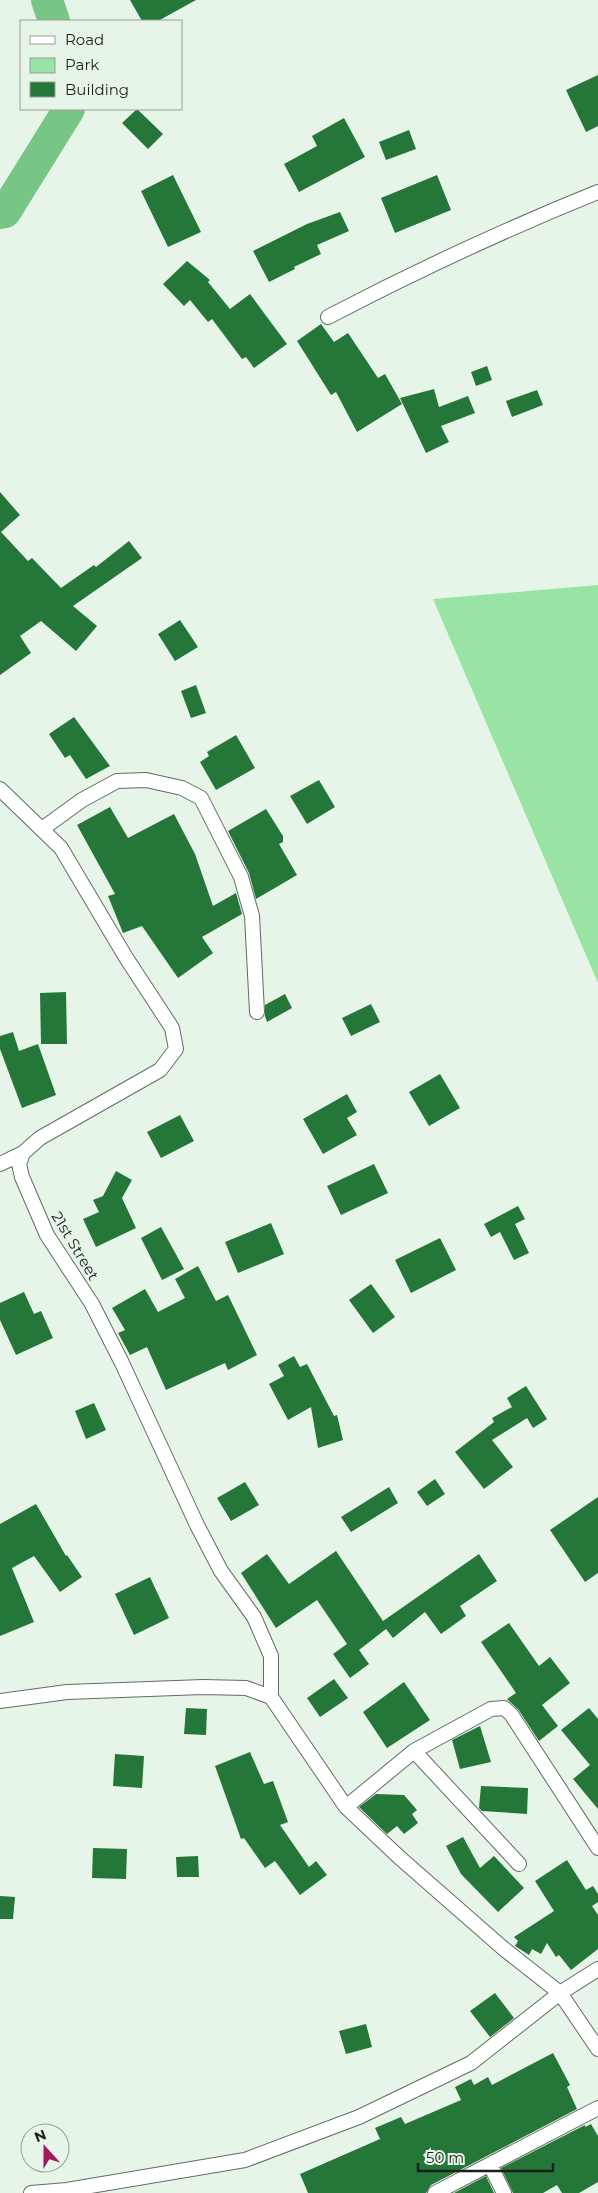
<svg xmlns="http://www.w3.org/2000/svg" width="598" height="2193" font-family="Montserrat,sans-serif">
<rect width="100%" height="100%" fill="#e7f5e8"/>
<!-- green -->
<path fill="#99e4a4" d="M598,585v398l-165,-384z"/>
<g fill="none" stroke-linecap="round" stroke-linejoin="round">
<!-- river -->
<path stroke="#78c685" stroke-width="32" d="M47,0l7,21
M0,213l5,-1 64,-103"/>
</g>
<!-- building -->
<path fill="#257639" d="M130,0h66l-38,21h-16z
M598,75v51l-12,6 -20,-42z
M137,109l26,25 -15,15 -26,-26z
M344,118l21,39 -66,35 -15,-28 33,-18 -5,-10z
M409,130l7,19 -30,11 -7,-18z
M173,175l28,57 -33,15 -27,-56z
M437,175l14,35 -56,23 -14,-35z
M340,212l9,19 -32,14 4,9 -27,13 1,2 -26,13 -16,-31 54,-27z
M187,261l23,19 -2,2 22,27 20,-15 37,50 -33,24 -8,-11 -4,2 -30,-40 -4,3 -18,-22 -6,6 -21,-22z
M321,324l13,18 14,-9 30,45 7,-4 17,30 -45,28 -21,-40 -5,3 -34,-54z
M487,366l5,14 -16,6 -5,-14z
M434,389l5,18 29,-11 7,17 -34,13 8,16 -23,11 -26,-55z
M537,390l6,15 -31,12 -6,-16z
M0,492l20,23 -19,17 27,29 4,-3 29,30 33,-23 2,2 33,-26 13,17 -69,48 24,20 -21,25 -35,-30 -21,15 11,17 -31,22z
M180,620l18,27 -23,14 -17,-27z
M196,685l10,28 -15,5 -10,-27z
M74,717l36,49 -24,13 -16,-24 -5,3 -16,-24z
M236,735l19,33 -39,22 -16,-28 9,-6 -2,-4z
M319,780l16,27 -28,17 -17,-28z
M110,807l18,31 46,-24 21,40 18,52 23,-13 6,21 -40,23 11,16 -35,25 -36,-52 -19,7 -15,-37 7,-2 -38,-69z
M266,809l17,27v6l-4,2 18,31 -41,24 -7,-26 -21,-42z
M66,992l1,52h-26l-1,-51z
M285,994l7,14 -25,14 -2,-6v-11z
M371,1004l9,18 -29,14 -9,-18z
M13,1032l6,19 19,-7 18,51 -34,13 -22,-59v-13z
M440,1074l20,34 -31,18 -20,-34z
M347,1094l10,18 -10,6 10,17 -34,19 -20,-35z
M180,1115l14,26 -33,17 -14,-26z
M374,1164l14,29 -47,22 -14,-29z
M116,1171l16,9 -10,18 14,30 -40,19 -13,-28 16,-7 -6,-12 10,-4z
M518,1206l7,13 -10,5 14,29 -15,7 -14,-28 -9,5 -7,-13z
M271,1223l13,31 -46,19 -13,-31z
M161,1227l23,42 -22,11 -21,-42z
M440,1238l16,32 -45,23 -16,-33z
M198,1266l18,35 12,-6 29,60 -29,15 -3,-7 -59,27 -19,-43 -17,8 -12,-22 7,-3 -13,-22 33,-19 13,23 27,-14 -10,-19z
M371,1284l24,33 -22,16 -24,-33z
M24,1292l10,22 7,-3 12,27 -37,17 -16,-35v-17z
M294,1356l6,11 7,-3 27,52 3,-1 6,25 -25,8 -7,-41 -23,13 -19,-36 15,-8 -6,-11z
M526,1386l21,33 -14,9 -6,-10 -35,22 21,27 -29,22 -29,-37 39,-30 -2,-4 20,-11 -5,-9z
M94,1403l12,27 -20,9 -11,-28z
M435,1479l10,15 -18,12 -10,-14z
M245,1482l14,23 -28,16 -14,-23z
M389,1487l9,16 -47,29 -10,-15z
M598,1497v76l-13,9 -35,-52z
M36,1504l30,52 1,-1 15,22 -22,15 -26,-36 -22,12 22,54 -34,14v-112z
M336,1551l47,70 96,-67 18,27 -37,25 6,10 -25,18 -16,-22 -32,26 -7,-9 -27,21 10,14 -19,14 -17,-24 14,-10 -30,-44 -41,28 -35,-55 26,-19 22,30z
M150,1577l19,41 -35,17 -19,-41z
M509,1623l30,43 11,-9 20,26 -28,22 16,21 -19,15 -21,-32 -11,-10 9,-6 -35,-51z
M334,1679l14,19 -28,19 -13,-19z
M404,1682l26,38 -43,28 -24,-36z
M186,1708l21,1 -1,26 -22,-1z
M589,1708l9,11v90l-25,-30 17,-14 -29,-35z
M480,1726l11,36 -31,7 -8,-29z
M250,1752l14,32 9,-3 15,41 -8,3 29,42 7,-6 11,14 -27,20 -25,-34 -10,7 -21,-30 -3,1 -26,-73z
M115,1754l29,2 -2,32 -29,-2z
M481,1786l47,2 -1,26 -45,-3 -3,-3z
M376,1794l28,1 13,15 -5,4 6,9 -14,11 -7,-8 -10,8 -28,-27z
M463,1837l17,31 14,-12 30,32 -26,24 -37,-38 -15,-28z
M93,1848l34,1 -1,30 -34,-1z
M198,1856l1,21h-22l-1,-20z
M567,1860l19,30 7,-4 5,8v8l-6,4 6,9v34l-27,21 -12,-15 -3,2 -9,-14 -6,11 -9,-5 -3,6 -14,-9 3,-5 -4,-4 40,-26 -19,-30z
M0,1896l15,1 -2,22h-13z
M495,1993l19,25 -24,19 -20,-26z
M366,2024l6,23 -26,7 -7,-23z
M553,2053l17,32 -3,2 10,22 -146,76 -5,8h-118l-8,-19 80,-35 -5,-11 26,-11 4,7 56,-24 -6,-13 16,-8 3,6 14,-8 4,8z
M591,2124l7,12v46l-19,11h-17l-5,-8 -14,8h-30l-12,-25 84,-43v2z
M486,2176l8,17h-40z"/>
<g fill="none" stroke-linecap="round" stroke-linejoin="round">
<defs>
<path id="street" d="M328,317c88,-46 178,-88 270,-125
M0,789l61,59 64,108 47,72 4,21 -16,21 -120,68 -17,15 -4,11 3,13 25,58 45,69 30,59 75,162 24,46 33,46 17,39v41
M42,829l40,-29 35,-19 29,-1 36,8 19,10 40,79 11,39 5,96
M0,1164l23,-11
M0,1701l67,-9 136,-5 43,1 25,9 75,110 54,51 104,91 56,44 38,56
M414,1751l105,113
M346,1807l68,-56 77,-42 13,-1 7,6 87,134
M490,2165l14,28
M31,2193l36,-3 178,-30 114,-43 112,-54 89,-70 38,-24
M435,2193l163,-85"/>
</defs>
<!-- street casing -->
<use href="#street" stroke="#616d62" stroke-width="16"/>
<!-- street -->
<use href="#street" stroke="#fff" stroke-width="14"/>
</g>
<g text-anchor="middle" stroke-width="5" stroke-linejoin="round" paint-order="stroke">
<!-- street labels -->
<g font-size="15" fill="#1b201b" stroke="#e7f5e8">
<text transform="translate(75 1246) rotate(59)" y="5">21st Street</text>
</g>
</g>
<!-- legend -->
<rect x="20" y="20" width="162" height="90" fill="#e7f5e8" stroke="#95a096"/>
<rect x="30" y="36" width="25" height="8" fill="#ffffff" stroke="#95a096"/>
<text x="65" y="45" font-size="15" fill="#1b201b">Road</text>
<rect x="30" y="58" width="25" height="15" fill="#99e4a4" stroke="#95a096"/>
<text x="65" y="70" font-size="15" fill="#1b201b">Park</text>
<rect x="30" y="82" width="25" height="15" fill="#257639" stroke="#95a096"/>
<text x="65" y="95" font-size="15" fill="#1b201b">Building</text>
<!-- north arrow -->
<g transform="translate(45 2148) rotate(339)"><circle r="24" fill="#e7f5e8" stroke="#95a096"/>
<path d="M0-4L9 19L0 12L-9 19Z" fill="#a5185c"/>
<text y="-8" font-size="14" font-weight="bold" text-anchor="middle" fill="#1b201b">N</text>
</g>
<!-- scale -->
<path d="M418 2163v8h135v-8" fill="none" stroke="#1b201b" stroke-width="2.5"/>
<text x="426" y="2163" font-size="15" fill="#1b201b" stroke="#e7f5e8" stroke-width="4" paint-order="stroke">50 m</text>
</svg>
